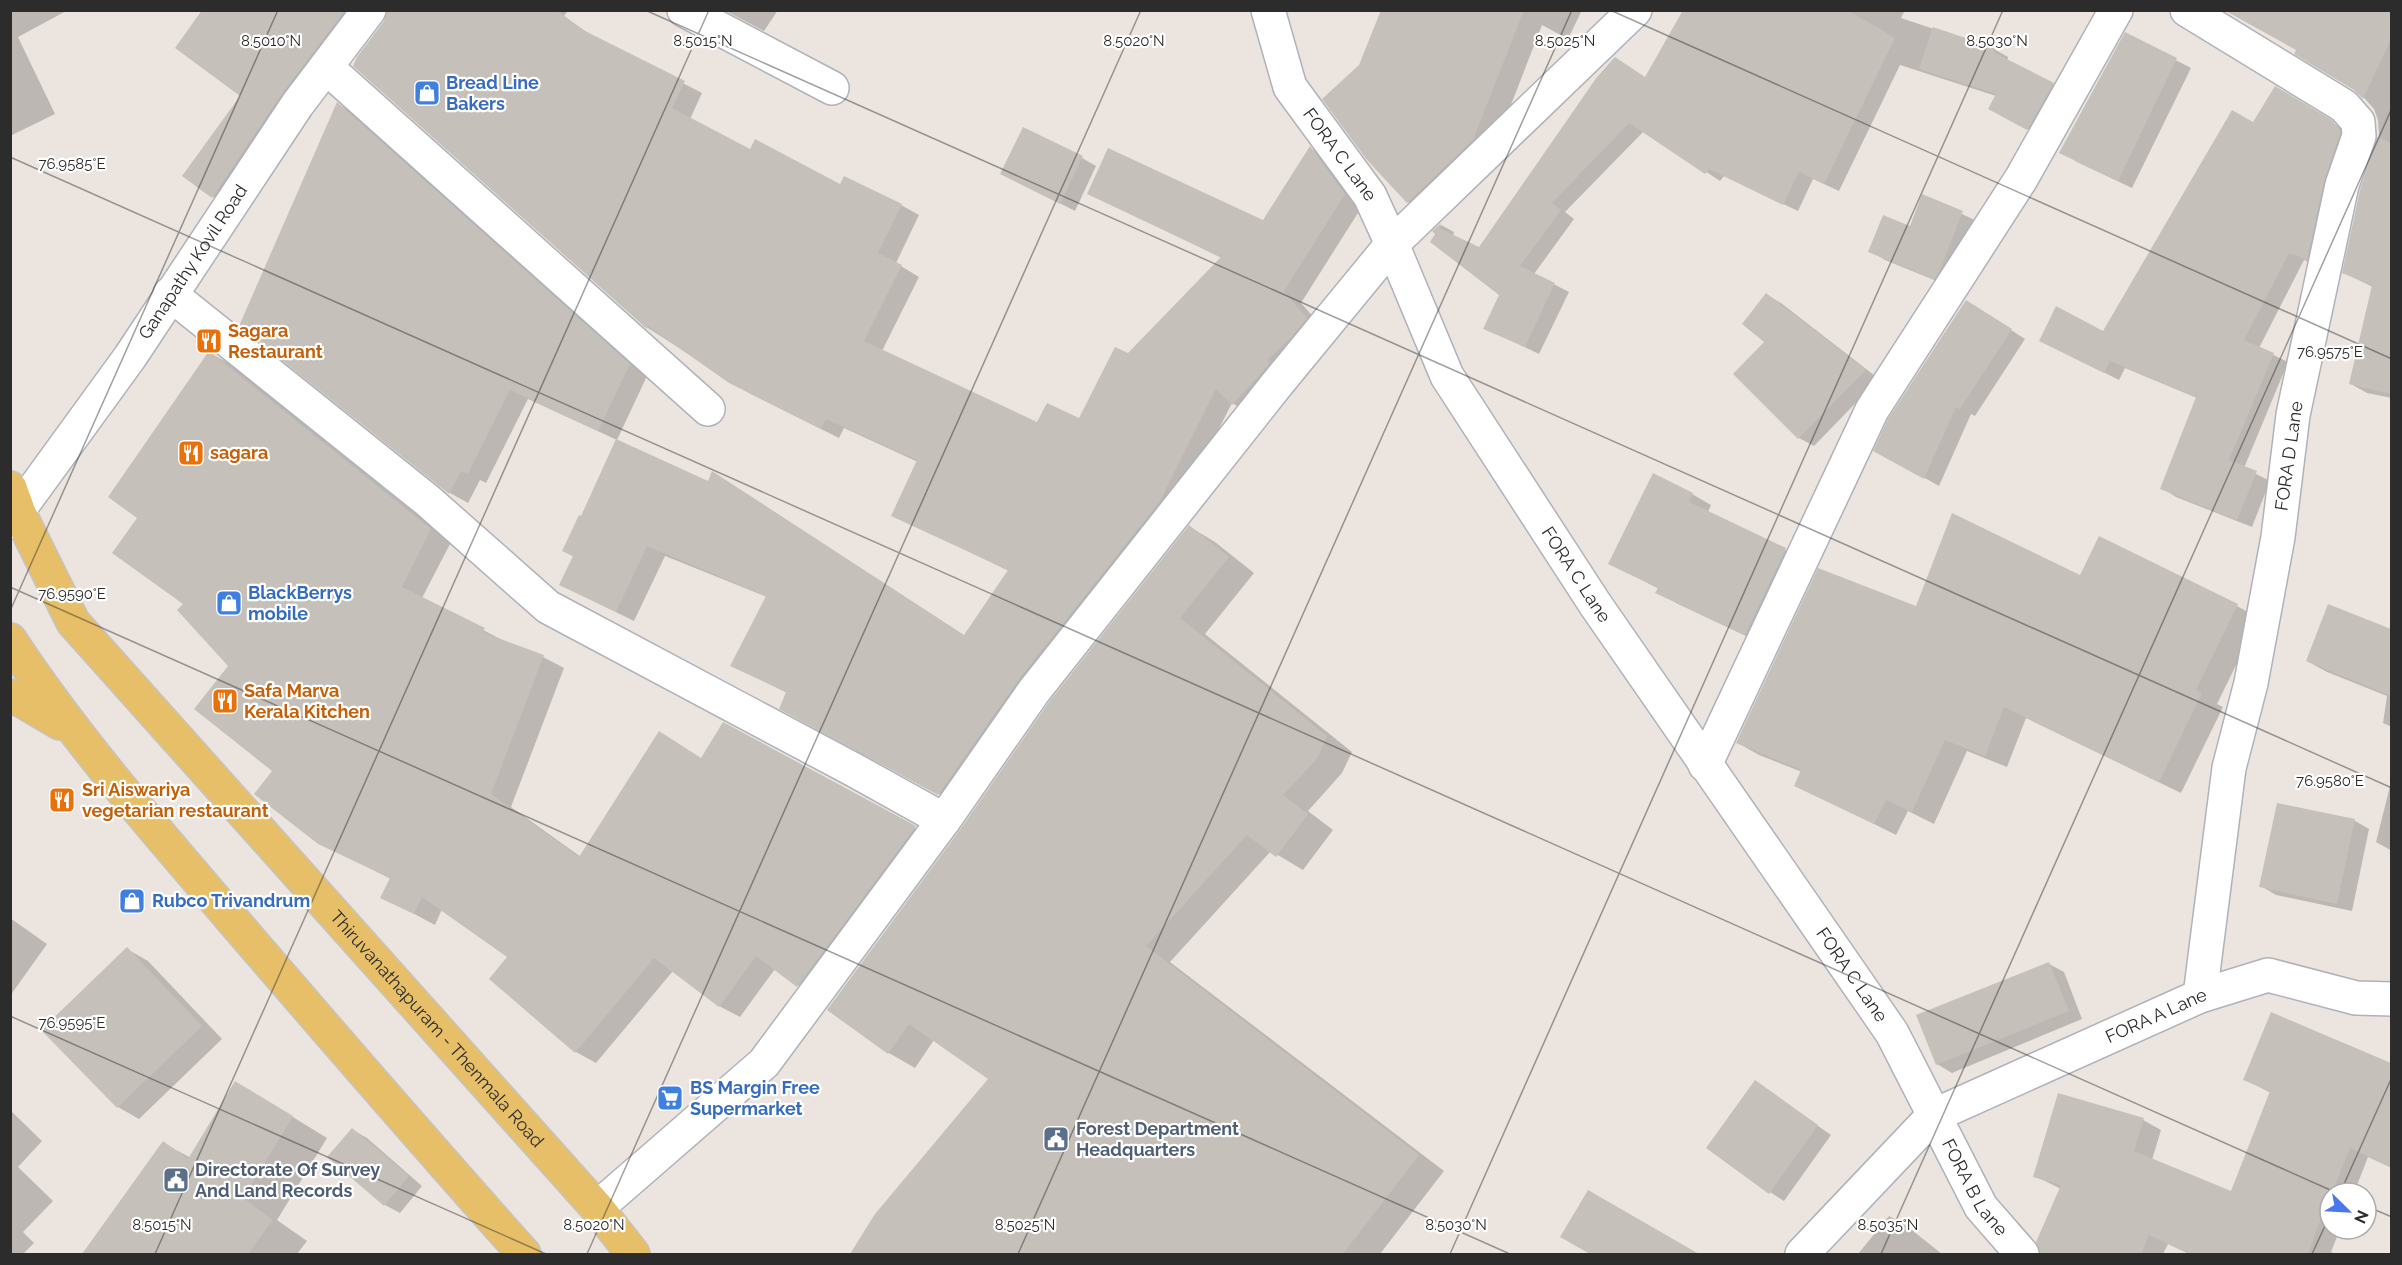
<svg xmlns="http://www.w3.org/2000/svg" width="2402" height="1265" font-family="Raleway,sans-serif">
<rect width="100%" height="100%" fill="#ece5df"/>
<!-- shadow -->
<path fill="#0003" d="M10,10h58l-50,27 37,77 -45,22z
M204,10h167l-140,197 -18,-10 29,-102z
M449,10h115l3,2 -3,4 31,22 107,55 -12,26 60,32 90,35 61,19 18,10 -23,48 23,14 -37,74 156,73 42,-4 48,-65 94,-97 -133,-64 175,27 46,-73 18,10 35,47 -62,98 23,26 -73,85 -19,-11 -55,108 -220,293 -158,-85 -12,-26 -55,-28 35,-68 -102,-41 -31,65 -55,-27 -5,-37 -10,-6 145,-68 4,-10 252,163 44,-65 -116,-56 25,-53 -74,-34 -5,10 -90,-45 -101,-65 -293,-262z
M724,10h54l-14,21z
M1383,10h199l-14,29 -26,-14 -49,126 -66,62 -19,-11 -40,-44 -7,-92z
M1685,10h220l-4,8 93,31 14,8 -1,4 60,31 -25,44 -38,-19 -8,-21 -96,-31 -61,126 -26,-12 -15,32 -74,-35 -4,5 -76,-50 -79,81 9,7 -40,55 35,18 -30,62 -54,-26 15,-34 -66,-63 7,-6 13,7 -1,4 26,13 167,-171z
M2392,10v388l-25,-5 -16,-9 22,-97 -29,-14 18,-83 17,-55 -1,-15 -4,-11 -15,-17 -61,-42 -55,-30 4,-9z
M2126,34l65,34 -59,120 -57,-27z
M2290,96l56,35 -25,136 -17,-7 -45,88 29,14 -44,106 26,13 -18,46 -76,-30 -14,-9 35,-90 -72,-30 -6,12 -64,-32 48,-15 151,-209z
M338,104l17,10 292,262 -30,64 -89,-41 -42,84 -6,-3 -12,23 -18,-10 -209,-168z
M1082,158l14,8 -21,45 -59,-30z
M1923,196l54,25 -28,65 -64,-26 -15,-9 41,-23z
M1767,295l14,8 98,76 -65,67 -15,-8 -32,-96z
M1980,310l45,29 -50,77 -4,-2 -32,72 -64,-36z
M210,353l20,11 221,178 -29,56 82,43 39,16 21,11 -53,139 70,50 121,-98 22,-35 211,115 -117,159 -43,-29 -35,48 -21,-11 -46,-35 -77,92 -20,-11 -67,-95 -67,-48 -7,16 -53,-28 9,-18 -72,-36 -45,-72 -44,-105 -44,-62 -46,-86z
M1692,494l19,11 -3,7 97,48 -40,85 -89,-42 -17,-14 -49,-26z
M1190,527l25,15 39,31 -49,61 147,118 -10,21 -34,38 25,19 -30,40 -32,-19 -101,111 274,209 -64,83h-529l25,-39 114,-137 -56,-38 -19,28 -26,-15 -60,-44z
M2081,577l156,29 22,12 -42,86 6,3 -42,86 -155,-75 -19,49 -40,-16 -33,73 -26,-13 -12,24 -100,-50 6,-13 -43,-17 -21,-12 179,-135z
M2328,606l64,25v96l-9,-4 4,-27 -60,-24 -20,-11z
M2392,778v73l-16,-9z
M2278,805l77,16 14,8 -17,82 -76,-16 -15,-9z
M10,918l37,26 -37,52z
M127,949l21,12 74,78 -83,80 -21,-12 -74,-77z
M2049,964l15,8 18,47 -130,54 -15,-9z
M2272,1014l120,51v103l-24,-11 -14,36h-24v36h10l-9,23 5,2h-147l-21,-10 -5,10h-121l19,-65 -26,-13 108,-56 18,10 -9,30 80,33 39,-100 -27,-14z
M1755,1082l76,53 -47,66 -14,-9z
M270,1103l57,35 -50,82 30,21 -10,13h-213l79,-111 28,15z
M10,1110l32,31 -24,26 35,34 -30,31 11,11 -11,11h-13z
M353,1130l14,8 55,48 -22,27 -15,-8z
M1588,1192l108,62h-103l-31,-17z
M1889,1216l19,11 34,27h-84z"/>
<!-- building -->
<path fill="#c5c0ba" d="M202,10h143l-64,85 -69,103 -30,-22 58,-80 -65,-48z
M387,10h169l27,20 102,51 -13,27 78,41 5,-10 85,45 4,-8 58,28 -24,49 24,12 -38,76 173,81 10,-19 32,15 36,-71 13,6 93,-96 -134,-63 21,-46 155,72 47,-74 35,48 -61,97 23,27 -17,21 -23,21 3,3 -38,42 -16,-16 -56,112 -141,178 -81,116 -159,-86 7,-17 -56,-26 36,-70 -119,-50 -31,66 -57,-27 14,-29 -11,-5 17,-36 2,1 35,-77 92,42 4,-10 252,164 44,-65 -117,-54 26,-56 -91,-41 -5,10 -92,-46 -81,-57 -1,3 -294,-263 4,-9 27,-36z
M1381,10h143l-51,130 -66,63 -40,-43 -45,-61 37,-34z
M1683,10h164l48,28 -71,146 -25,-12 -16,33 -74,-36 -4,5 -76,-51 -77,80 9,7 -41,56 35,17 -30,64 -42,-18 16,-34 -69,-53 5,-8 -3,-3 9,-8 -2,5 40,19 118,-170 18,-20 30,20z
M2224,10h167v29l-28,60 -9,-9 -60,-36 2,-4z
M1933,27l62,21 -2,4 61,31 -27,47 -39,-21 8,-15 -77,-25z
M2125,32l52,26 -59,123 -59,-28z
M2275,86l57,34 8,10v4l-16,47 -17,79 -18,-7 -45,87 30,13 -45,107 28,11 -20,49 -77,-31 36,-92 -86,-36 -6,12 -65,-32 17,-35 47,25 129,-221 21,12z
M337,102l293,262 -32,67 -88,-41 -42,84 -7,-3 -12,23 -210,-168z
M1023,127l60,29 -23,48 -60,-30z
M2377,137l14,6v251l-42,-10 23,-99 -30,-12 18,-83z
M1922,194l41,17 -23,59 -6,9 -66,-27 15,-37 27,11z
M1766,293l100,77 -68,69 -65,-65 31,-32 -22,-18z
M1966,300l46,29 -52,80 -4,-2 -32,72 -51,-28 15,-32z
M209,351l222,178 -29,58 83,41 -3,4 62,23 -53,139 88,63 80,-126 42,27 22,-36 193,104 -119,161 -41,-31 -37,51 -65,-49 -79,95 -86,-74 18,-22 -85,-60 -8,17 -34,-16 10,-20 -72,-34 -64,-50 18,-23 -78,-62 34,-43 -51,-56 6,-6 -71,-51 25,-35 -29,-21z
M1653,473l40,20 -4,9 97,46 -41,87 -90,-42 3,-5 -50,-24z
M1952,513l128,62 19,-39 139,68 -42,86 6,3 -43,89 -155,-75 -19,49 -40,-16 -33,72 -26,-12 -12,24 -80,-38 7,-16 -65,-27 82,-175 98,38z
M1189,525l40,32 -49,61 147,118 -10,23 -34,36 25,19 -32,43 -29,-22 -101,111 273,209 -76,99h-493l25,-40 113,-135 -79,-55 -21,30 -61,-44 132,-179 90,-129z
M2328,604l63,25v67l-85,-35z
M2277,803l78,16 -18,85 -78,-17z
M127,947l75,79 -85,82 -76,-78z
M2049,962l20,49 -133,54 -20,-50z
M2271,1012l120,51v104l-41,-19 -18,45h-2l-22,61h-117l-42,-19 -8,19h-101l-4,-12 25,-57 -28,-8 25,-84 86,25 -10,33 97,40 39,-100 -27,-11z
M1755,1080l63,45 -49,69 -63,-46z
M235,1081l58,35 -50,82 30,22 -25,34h-166l81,-113 25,18z
M352,1128l57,48 -25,30 -57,-49z
M1588,1190l111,64h-109l-30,-17z"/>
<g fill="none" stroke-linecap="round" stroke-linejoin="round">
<defs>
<g id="street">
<path d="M684,10l148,78"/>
<path id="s1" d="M1268,10l22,77 80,109 22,48 55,132 148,228 297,429 89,174 41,47"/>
<path d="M2187,10l157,96 14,16 1,14 -17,49 -49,230 -15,122 -27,146 -22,85 -29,228"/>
<path d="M326,67l382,342"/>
<path d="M170,294l257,206 121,107 306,163 90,50"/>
<path d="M1705,765l167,-355 149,-231 95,-169"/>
<path d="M597,1208l167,-145 180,-243 90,-129 243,-307 115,-140 243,-234"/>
<path id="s2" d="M1802,1254l131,-138 267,-120 68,-21 88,23 36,1"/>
</g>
<g id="secondary">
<path id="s3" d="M10,522l120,-165 167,-252 72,-95"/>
</g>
<g id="primary">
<path id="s4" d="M10,488l9,25 54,109 524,586 36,46"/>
<path d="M10,640c65,99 143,187 220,277 97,113 195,226 294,337"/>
<path d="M10,696l11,4 39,23"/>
</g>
</defs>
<!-- street casing -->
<use href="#street" stroke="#afb2bb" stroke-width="36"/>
<!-- secondary casing -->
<use href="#secondary" stroke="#afb2bb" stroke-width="36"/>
<!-- primary casing -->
<use href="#primary" stroke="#c4c4c4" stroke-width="36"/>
<!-- street -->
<use href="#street" stroke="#fff" stroke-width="33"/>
<!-- secondary -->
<use href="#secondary" stroke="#fff" stroke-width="33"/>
<!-- primary -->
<use href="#primary" stroke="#e7bf69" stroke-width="33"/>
</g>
<!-- ticks -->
<path fill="none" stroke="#2c2c2c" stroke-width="1.5" stroke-opacity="0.45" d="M645,10l1747,778M1610,10l782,349M10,157l2327,1036M10,587l1500,667M10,611l268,-601M10,1016l536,238M2340,1193l52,-116M2366,1206l26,11M155,1254l554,-1244M587,1254l554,-1244M1018,1254l554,-1244M1450,1254l553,-1244M1881,1254l511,-1146M2312,1254l18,-39"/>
<!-- icons -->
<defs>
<symbol id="shop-square" viewBox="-11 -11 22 22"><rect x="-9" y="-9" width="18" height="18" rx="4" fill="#3f7fe0" stroke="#fff"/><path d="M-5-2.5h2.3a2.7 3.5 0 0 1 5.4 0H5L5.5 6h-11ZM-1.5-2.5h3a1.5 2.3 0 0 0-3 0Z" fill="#fff"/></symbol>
<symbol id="restaurant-square" viewBox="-11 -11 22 22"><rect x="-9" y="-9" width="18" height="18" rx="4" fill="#e8710a" stroke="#fff"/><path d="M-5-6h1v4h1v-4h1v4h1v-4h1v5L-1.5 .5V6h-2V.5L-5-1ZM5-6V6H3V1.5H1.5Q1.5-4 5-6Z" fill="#fff"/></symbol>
<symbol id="supermarket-square" viewBox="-11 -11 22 22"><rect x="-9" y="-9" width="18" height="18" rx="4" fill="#3f7fe0" stroke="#fff"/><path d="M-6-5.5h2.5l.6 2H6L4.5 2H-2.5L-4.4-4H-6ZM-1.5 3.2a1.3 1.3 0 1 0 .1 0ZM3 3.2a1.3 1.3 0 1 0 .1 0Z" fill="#fff"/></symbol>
<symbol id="civic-square" viewBox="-11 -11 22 22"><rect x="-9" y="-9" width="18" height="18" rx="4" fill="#5c6f8a" stroke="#fff"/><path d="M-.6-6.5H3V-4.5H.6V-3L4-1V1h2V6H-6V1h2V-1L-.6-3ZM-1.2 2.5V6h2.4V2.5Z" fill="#fff"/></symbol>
</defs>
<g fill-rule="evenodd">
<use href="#shop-square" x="412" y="78" width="30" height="30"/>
<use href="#restaurant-square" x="194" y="326" width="30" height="30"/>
<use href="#restaurant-square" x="176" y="438" width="30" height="30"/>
<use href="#shop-square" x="214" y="588" width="30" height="30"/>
<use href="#restaurant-square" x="210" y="686" width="30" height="30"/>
<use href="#restaurant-square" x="47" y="785" width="30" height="30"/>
<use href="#shop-square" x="117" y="886" width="30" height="30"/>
<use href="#supermarket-square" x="655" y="1083" width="30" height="30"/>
<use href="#civic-square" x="1041" y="1124" width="30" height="30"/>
<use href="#civic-square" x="161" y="1165" width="30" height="30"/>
</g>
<g text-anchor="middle" stroke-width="4.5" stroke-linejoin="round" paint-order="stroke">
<!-- shop labels -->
<g font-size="18" font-weight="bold" fill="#366cbe" stroke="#fff" text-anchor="start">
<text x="446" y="89">Bread Line<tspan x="446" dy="21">Bakers</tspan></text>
<text x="248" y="599">BlackBerrys<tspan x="248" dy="21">mobile</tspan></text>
<text x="152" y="907">Rubco Trivandrum</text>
<text x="690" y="1094">BS Margin Free<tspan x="690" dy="21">Supermarket</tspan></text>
</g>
<!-- street labels -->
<g font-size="18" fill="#2c2c2c" stroke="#fff">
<text dy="6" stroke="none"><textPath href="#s1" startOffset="164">FORA C Lane</textPath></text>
<text dy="6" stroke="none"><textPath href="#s3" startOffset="318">Ganapathy Kovil Road</textPath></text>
<text transform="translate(2289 456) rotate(-82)" y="6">FORA D Lane</text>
<text dy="6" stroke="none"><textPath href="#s1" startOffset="648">FORA C Lane</textPath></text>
<text dy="6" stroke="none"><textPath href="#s1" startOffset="1134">FORA C Lane</textPath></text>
<text dy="6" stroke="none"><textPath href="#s2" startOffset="435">FORA A Lane</textPath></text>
<text dy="6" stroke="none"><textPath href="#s4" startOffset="694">Thiruvanathapuram - Thenmala Road</textPath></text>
<text dy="6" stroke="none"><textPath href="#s1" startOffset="1380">FORA B Lane</textPath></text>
</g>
<!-- food labels -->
<g font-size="18" font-weight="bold" fill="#c56008" stroke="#fff" text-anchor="start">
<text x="228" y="337">Sagara<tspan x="228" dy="21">Restaurant</tspan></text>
<text x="210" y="459">sagara</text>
<text x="244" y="697">Safa Marva<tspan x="244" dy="21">Kerala Kitchen</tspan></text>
<text x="82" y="796">Sri Aiswariya<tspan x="82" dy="21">vegetarian restaurant</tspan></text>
</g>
<!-- service labels -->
<g font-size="18" font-weight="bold" fill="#4e5e75" stroke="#fff" text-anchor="start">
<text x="1076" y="1135">Forest Department<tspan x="1076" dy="21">Headquarters</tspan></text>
<text x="195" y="1176">Directorate Of Survey<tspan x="195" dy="21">And Land Records</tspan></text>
</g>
</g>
<g font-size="15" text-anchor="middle" fill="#2c2c2c" stroke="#fff" stroke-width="4.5" stroke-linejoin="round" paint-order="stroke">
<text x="271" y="46">8.5010°N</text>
<text x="703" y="46">8.5015°N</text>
<text x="1134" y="46">8.5020°N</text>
<text x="1565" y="46">8.5025°N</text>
<text x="1997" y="46">8.5030°N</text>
<text x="72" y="169">76.9585°E</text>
<text x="2330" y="357">76.9575°E</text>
<text x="72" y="599">76.9590°E</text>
<text x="2330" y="786">76.9580°E</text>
<text x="72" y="1028">76.9595°E</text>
<text x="162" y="1230">8.5015°N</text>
<text x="594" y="1230">8.5020°N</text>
<text x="1025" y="1230">8.5025°N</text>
<text x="1456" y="1230">8.5030°N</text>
<text x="1888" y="1230">8.5035°N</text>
</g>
<!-- border -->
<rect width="2402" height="1265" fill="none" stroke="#2c2c2c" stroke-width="24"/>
<!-- north arrow -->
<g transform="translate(2348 1211) rotate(114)"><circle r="28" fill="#ffffff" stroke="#ababab" stroke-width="1.5"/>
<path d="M0-4.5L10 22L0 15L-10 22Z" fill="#4a77ee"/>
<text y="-9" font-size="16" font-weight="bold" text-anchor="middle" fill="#2c2c2c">N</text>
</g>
</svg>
